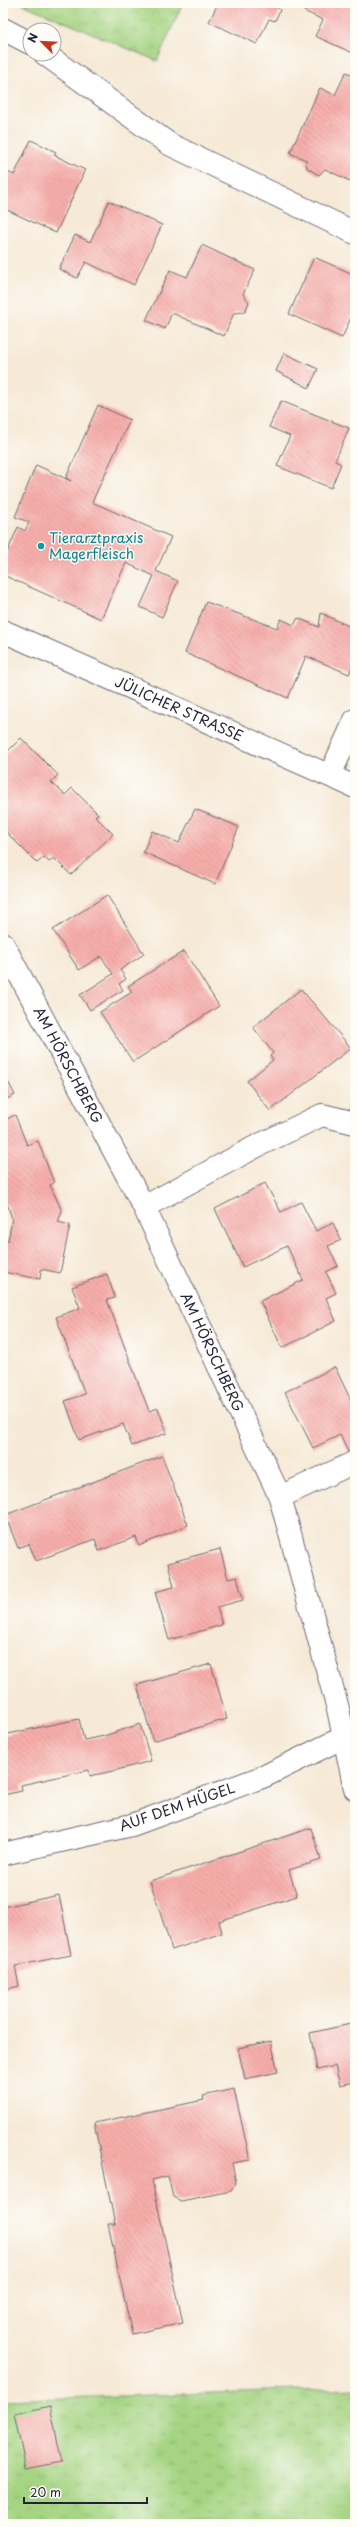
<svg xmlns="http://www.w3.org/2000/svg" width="358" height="2527" font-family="'Playpen Sans',sans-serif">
<defs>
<pattern id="grass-tufts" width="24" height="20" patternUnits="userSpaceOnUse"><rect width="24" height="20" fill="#a5d482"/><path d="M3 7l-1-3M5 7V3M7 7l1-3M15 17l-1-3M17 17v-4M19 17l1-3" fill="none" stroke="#8eb671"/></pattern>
<pattern id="park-crowns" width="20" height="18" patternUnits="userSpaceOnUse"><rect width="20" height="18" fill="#a5d482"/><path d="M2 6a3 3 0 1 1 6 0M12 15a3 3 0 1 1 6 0" fill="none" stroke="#8eb671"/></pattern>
<pattern id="building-back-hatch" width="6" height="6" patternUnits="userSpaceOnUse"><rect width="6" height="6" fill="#f7aeaa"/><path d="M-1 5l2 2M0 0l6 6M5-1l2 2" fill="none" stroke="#d39593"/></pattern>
</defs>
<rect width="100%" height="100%" fill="#fdfcf7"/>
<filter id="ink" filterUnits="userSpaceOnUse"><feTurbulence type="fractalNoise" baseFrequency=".025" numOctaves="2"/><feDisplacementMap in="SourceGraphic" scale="8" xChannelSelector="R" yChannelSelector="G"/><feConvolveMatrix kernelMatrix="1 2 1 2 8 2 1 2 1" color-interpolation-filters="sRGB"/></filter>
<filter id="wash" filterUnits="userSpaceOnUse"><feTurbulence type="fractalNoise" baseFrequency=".012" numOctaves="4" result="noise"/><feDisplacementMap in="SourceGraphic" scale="16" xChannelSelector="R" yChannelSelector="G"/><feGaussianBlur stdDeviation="0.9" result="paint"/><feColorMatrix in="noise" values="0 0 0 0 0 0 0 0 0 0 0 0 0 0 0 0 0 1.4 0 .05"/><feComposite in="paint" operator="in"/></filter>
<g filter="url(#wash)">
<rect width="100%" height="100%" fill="#f6e9d6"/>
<!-- grass -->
<path fill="url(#grass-tufts)" stroke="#647b5e" d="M355,2388v136h-351l-1,-124z"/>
<!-- park -->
<path fill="url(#park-crowns)" stroke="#647b5e" d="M20,3h163l-26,58z"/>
<g id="blocks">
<!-- building -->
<path fill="url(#building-back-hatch)" d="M218,3h58l-1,2 5,5 -5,11 -6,-2 -12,25 -48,-22z
M308,3h47v51l-40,-18 8,-16 -19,-9z
M346,72l9,4v95l-5,10 -25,-12 -6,6 -12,-7 -1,-8 -16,-7 30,-65 15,7z
M31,140l25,12 -2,3 31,15 -29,63 -53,-25v-38l11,5z
M109,201l53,24 -28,60 -48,-23 -9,16 -18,-9 16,-34 15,7z
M202,245l53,25 -12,24 6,8 -4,10 -11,1 -10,23 -52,-23 -7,16 -19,-9 24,-50 17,7z
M314,257l41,18v33l-13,30 -53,-24z
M284,353l34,16 -9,19 -33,-17z
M281,401l68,27 -14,33 6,3 -10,24 -54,-22 13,-30 -21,-9z
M98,405l32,15 -38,82 79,35 -15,34 22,10 -16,36 -22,-10 14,-31 -28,-13 -25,56 -98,-44v-13l15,-35 7,4 4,-9 -14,-5 21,-52 35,16 -5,-3z
M206,602l71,26 4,-9 13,6 4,-7 21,9 2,-14 34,16v31l-6,14 -43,-18 -18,42 -103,-45z
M21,738l37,37 -7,7 14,13 7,-7 26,26 -3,2 18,18 -42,41 -17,-17 -5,4 -5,-5 -7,6 -34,-34v-73z
M195,809l44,18 -24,57 -72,-32 9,-21 27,12z
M107,895l37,59 -24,16 6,9 -7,5 4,6 -33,20 -10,-15 33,-21 -12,-18 -22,14 -26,-40z
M184,951l35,55 -86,56 -33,-50 32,-20 -4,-6z
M301,989l50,59 -81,63 -23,-30 26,-21 -3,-4 3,-3 -20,-26z
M3,1072l12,23 -12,6z
M15,1115l12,30 11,-4 16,42 -4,2 12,26 -4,11 12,3 -10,48 -19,-4 -1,10 -37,-7v-32l5,1 4,-22 -5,-16 -4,1v-83z
M265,1183l16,29 20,-10 15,29 17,-8 8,17 -13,6 10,20 -12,6 10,21 -10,5 10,23 -54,27 -22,-47 43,-21 -16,-34 -44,21 -28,-58z
M107,1274l8,24 -8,2 21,56 21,55 9,-3 9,25 -35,13 -9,-22 -44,16 -14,-39 20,-7 -29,-77 24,-9 -8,-21z
M335,1367l20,42v39l-7,4 -8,-17 -27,13 -28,-56z
M162,1456l26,69 -49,21 -3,-9 -37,14 -4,-12 -59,22 -7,-17 -11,4 -13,-33z
M220,1549l8,30 9,-2 6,23 -26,7 5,18 -53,15 -14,-48 19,-5 -6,-24z
M211,1664l16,55 -74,22 -16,-56z
M79,1719l5,21 20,-4 36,-12 11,37 -38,10 -23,5 -1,-6 -68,15 1,6 -19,4v-60z
M311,1828l10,32 -32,10 8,26 -78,25 3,12 -50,17 -22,-69z
M59,1895l12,60 -56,11 4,20 -16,4v-83z
M355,2023v59l-15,3 -5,-19 -18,4 -7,-37z
M271,2041l7,31 -33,7 -7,-31z
M234,2089l16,71 -18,3 4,20 -5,8 -50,10 -8,-4 -5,-21 -16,4 31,143 -51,11 -24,-110h7l-21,-101 110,-23 -1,-4z
M50,2406l12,56 -36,7 -12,-55z"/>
</g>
</g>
<g filter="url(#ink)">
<use href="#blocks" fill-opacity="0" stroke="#6c6871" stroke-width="1"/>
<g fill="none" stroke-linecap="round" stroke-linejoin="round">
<defs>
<path id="minor" d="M3,29l27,14
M45,54l124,90 186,89
M3,631l352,156
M330,775l25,-55
M3,944l141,263 136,290 58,212 17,80
M144,1207l111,-60 67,-32 33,8
M280,1497l75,-35
M3,1854l129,-29 133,-49 79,-39"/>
</defs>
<!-- minor casing -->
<use href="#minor" stroke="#6c6871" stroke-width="24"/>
<!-- minor -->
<use href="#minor" stroke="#fff" stroke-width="22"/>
</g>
</g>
<!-- markers -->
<circle fill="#0f9aa8" stroke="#fdfcf7" stroke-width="1.5" cx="41" cy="546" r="4"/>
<g text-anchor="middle" stroke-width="3" stroke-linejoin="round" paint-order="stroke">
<!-- culture labels -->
<g font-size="14" fill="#0d838f" stroke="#fdfcf7" text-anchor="start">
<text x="49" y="543">Tierarztpraxis<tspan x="49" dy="16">Magerfleisch</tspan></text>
</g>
<!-- street labels -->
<g font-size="14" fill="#22223b" stroke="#fdfcf7">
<text transform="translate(179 709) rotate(24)" y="5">JÜLICHER STRASSE</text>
<text transform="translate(68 1065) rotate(62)" y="5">AM HÖRSCHBERG</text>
<text transform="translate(212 1352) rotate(65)" y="5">AM HÖRSCHBERG</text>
<text transform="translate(177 1807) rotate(-19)" y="5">AUF DEM HÜGEL</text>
</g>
</g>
<!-- margin -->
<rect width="358" height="2527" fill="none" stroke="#fdfcf7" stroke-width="16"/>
<!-- north arrow -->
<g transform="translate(42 42) rotate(294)"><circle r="19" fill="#fdfcf7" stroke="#a5a5ac"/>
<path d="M0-3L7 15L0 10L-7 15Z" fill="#c8321e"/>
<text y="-6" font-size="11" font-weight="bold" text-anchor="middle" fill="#22223b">N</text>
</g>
<!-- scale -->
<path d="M24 2497v6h123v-6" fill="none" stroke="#22223b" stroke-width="2"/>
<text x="30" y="2497" font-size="12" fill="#22223b" stroke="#fdfcf7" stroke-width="3" paint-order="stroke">20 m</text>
</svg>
